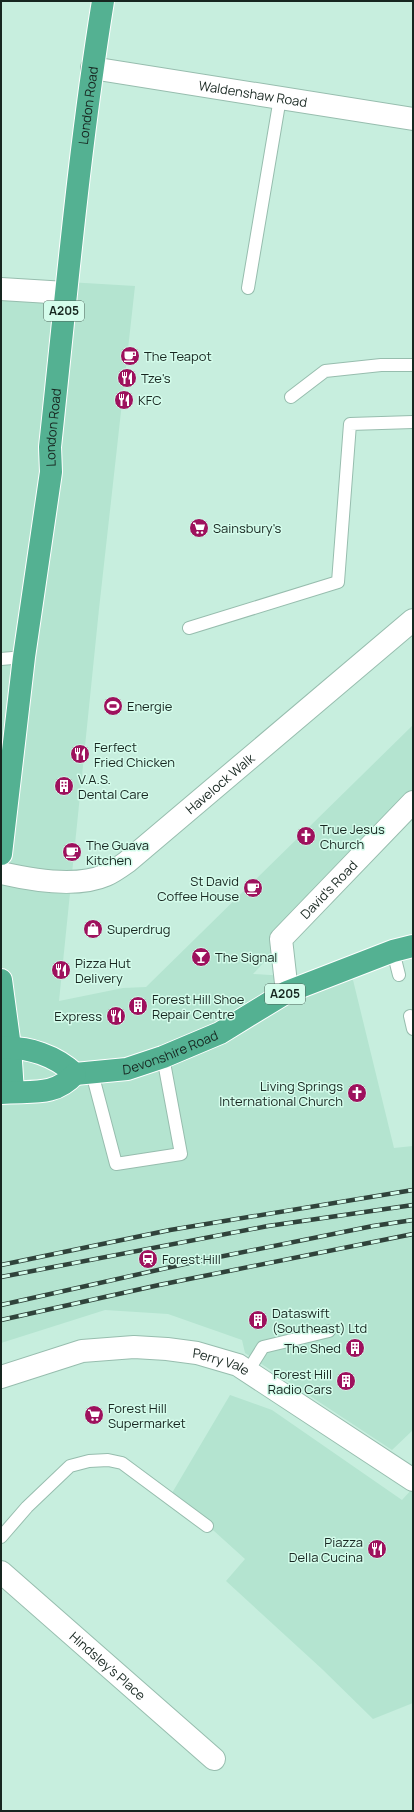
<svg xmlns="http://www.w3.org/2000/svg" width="414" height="1812" font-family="Manrope,sans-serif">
<rect width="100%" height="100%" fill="#c7eede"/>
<!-- built -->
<path fill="#b4e4d0" d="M1,278l134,8 -36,323 -40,392 64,-13 23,-1 267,-262v79l-160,170 100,6 41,168 19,-2v284l-21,20 -147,-97 -3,-13 -74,-26 -63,-4 -104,33z
M230,1395l42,15 130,90 11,-12v215l-40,16 -51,-50 -96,-88 19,-22 -73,-66z"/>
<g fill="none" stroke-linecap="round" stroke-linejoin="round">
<defs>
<path id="lane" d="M248,288l32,-190
M291,397l34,-26 56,-6h32
M189,628l149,-46 12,-158 63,-2
M1,659l23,-2
M393,951l6,24
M410,1016l3,13
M92,1073l24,91 65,-10 -18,-97
M248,1371l15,-24 66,-16
M1,1537l26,-30 43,-41 19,-5 19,-1 14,3 85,63"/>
<g id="street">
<path id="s1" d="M92,68l321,51"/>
<path d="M1,289l65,4"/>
<path id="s2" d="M1,873c30,7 76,15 105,2 7,-3 14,-8 21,-13l286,-242"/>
<path id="s3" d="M287,992l-6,-53 132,-137"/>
<path id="s4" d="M1,1572l213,187"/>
</g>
<g id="secondary">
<path id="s5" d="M1,1377l81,-26 52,-4 33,2 30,4 41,12 175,115"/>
</g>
<g id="highway">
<path id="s6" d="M1,854l23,-197 27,-185 -1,-25c16,-149 29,-298 53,-446"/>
<path d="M1,980l9,67 3,45"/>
<path id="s7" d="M1,1048c27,-2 55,8 74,26l52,-5 36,-12 57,-24 67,-41 106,-41 20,-5"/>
<path d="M1,1093c29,-3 52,5 74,-19"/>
</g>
</defs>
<!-- lane casing -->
<use href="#lane" stroke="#97bdae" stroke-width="14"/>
<!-- street casing -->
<use href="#street" stroke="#97bdae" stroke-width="24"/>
<!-- secondary casing -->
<use href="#secondary" stroke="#97bdae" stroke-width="24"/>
<!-- highway casing -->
<use href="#highway" stroke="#fff" stroke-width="24"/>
<!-- lane -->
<use href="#lane" stroke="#fff" stroke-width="12"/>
<!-- street -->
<use href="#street" stroke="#fff" stroke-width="22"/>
<!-- secondary -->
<use href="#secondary" stroke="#fff" stroke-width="22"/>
<!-- highway -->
<use href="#highway" stroke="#54b192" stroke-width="22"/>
<defs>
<path id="rail" d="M1,1265l169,-35 243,-40
M1,1277l267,-51 145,-21
M1,1305l188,-42 184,-37 40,-6
M1,1320l158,-35 254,-51"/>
</defs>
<!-- rail casing -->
<use href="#rail" stroke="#30433b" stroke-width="4.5"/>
<!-- rail -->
<use href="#rail" stroke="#d4fceb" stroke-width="3" stroke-dasharray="9" stroke-linecap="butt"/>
</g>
<!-- icons -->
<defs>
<symbol id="cafe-disc" viewBox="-11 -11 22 22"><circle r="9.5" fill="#9e115d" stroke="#d4fceb"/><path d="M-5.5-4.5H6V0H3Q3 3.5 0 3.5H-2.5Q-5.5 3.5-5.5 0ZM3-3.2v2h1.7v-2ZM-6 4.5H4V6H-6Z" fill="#fff"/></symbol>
<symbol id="restaurant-disc" viewBox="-11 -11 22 22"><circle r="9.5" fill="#9e115d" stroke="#d4fceb"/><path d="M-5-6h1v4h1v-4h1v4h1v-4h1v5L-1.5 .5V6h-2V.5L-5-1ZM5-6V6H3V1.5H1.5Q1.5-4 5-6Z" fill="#fff"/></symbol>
<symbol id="supermarket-disc" viewBox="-11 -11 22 22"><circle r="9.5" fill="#9e115d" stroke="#d4fceb"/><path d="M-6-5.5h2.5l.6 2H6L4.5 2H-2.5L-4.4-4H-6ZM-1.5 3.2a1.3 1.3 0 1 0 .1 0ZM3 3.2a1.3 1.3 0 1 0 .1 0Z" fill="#fff"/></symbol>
<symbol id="stadium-disc" viewBox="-11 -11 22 22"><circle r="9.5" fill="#9e115d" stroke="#d4fceb"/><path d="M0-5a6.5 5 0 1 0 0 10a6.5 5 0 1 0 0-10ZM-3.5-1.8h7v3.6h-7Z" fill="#fff"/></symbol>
<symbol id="building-disc" viewBox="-11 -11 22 22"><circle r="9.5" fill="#9e115d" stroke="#d4fceb"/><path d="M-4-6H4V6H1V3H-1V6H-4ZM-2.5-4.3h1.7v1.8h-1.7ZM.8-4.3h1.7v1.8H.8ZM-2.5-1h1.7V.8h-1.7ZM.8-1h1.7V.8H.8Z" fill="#fff"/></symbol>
<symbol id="church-disc" viewBox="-11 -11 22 22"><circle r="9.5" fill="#9e115d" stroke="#d4fceb"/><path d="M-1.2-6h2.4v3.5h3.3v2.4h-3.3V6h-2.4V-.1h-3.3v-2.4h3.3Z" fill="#fff"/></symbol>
<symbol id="shop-disc" viewBox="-11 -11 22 22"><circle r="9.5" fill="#9e115d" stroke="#d4fceb"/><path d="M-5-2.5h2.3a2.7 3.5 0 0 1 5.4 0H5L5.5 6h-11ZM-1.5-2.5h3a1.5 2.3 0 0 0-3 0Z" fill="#fff"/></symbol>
<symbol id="bar-disc" viewBox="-11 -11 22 22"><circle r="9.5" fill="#9e115d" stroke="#d4fceb"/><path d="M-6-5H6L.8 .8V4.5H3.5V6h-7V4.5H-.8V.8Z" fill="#fff"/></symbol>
<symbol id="station-disc" viewBox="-11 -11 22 22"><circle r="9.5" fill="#9e115d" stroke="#d4fceb"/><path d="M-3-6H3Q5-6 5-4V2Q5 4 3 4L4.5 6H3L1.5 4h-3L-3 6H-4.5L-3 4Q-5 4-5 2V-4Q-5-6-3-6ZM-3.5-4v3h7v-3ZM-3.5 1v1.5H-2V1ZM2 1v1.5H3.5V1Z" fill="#fff"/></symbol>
</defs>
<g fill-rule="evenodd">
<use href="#cafe-disc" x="119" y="345" width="22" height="22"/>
<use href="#restaurant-disc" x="116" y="367" width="22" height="22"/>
<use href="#restaurant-disc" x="113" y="389" width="22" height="22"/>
<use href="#supermarket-disc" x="188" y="517" width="22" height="22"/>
<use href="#stadium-disc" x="102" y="695" width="22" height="22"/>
<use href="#restaurant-disc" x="69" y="743" width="22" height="22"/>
<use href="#building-disc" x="53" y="775" width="22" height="22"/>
<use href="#church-disc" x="295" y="825" width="22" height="22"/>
<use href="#cafe-disc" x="61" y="841" width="22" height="22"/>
<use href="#cafe-disc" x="242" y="877" width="22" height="22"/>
<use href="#shop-disc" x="82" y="918" width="22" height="22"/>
<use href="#bar-disc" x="190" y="946" width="22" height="22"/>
<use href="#restaurant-disc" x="50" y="959" width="22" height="22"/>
<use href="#building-disc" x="127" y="995" width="22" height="22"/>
<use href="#restaurant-disc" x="105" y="1005" width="22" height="22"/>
<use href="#church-disc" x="346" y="1082" width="22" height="22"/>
<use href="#station-disc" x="137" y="1248" width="22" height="22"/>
<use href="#building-disc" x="247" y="1309" width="22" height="22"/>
<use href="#building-disc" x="344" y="1337" width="22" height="22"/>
<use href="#building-disc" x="335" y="1370" width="22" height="22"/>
<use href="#supermarket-disc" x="83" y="1404" width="22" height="22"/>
<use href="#restaurant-disc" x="366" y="1538" width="22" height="22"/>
</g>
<g text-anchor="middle" stroke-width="3" stroke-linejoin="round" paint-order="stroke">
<!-- shield labels -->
<g fill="#d4fceb" stroke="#50665d" stroke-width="1">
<rect x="44" y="301" width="40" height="20" rx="3"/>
<rect x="265" y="984" width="40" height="20" rx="3"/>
</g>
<g font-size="12" font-weight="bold" fill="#172620">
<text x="64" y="315">A205</text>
<text x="285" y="998">A205</text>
</g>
<!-- street labels -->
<g font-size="13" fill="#172620" stroke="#d4fceb">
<text dy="5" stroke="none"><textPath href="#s1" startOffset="163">Waldenshaw Road</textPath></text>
<text dy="5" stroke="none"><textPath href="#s6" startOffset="754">London Road</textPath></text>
<text dy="5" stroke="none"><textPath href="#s6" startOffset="430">London Road</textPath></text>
<text dy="5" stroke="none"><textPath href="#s2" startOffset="253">Havelock Walk</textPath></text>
<text dy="5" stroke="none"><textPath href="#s3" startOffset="122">David's Road</textPath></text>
<text dy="5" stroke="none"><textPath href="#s7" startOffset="179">Devonshire Road</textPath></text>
<text dy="5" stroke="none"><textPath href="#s5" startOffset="226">Perry Vale</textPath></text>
<text dy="5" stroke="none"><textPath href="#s4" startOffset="142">Hindsley's Place</textPath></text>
</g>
<!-- poi labels -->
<g font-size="13" fill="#172620" stroke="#d4fceb" text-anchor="start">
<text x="144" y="361">The Teapot</text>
<text x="141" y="383">Tze's</text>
<text x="138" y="405">KFC</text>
<text x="213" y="533">Sainsbury's</text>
<text x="127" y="711">Energie</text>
<text x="94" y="752">Ferfect<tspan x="94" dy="15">Fried Chicken</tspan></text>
<text x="78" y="784">V.A.S.<tspan x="78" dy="15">Dental Care</tspan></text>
<text x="320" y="834">True Jesus<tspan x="320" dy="15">Church</tspan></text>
<text x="86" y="850">The Guava<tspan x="86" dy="15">Kitchen</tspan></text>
<text x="239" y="886" text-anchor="end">St David<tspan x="239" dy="15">Coffee House</tspan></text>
<text x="107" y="934">Superdrug</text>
<text x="215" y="962">The Signal</text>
<text x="75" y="968">Pizza Hut<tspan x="75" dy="15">Delivery</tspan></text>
<text x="152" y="1004">Forest Hill Shoe<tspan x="152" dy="15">Repair Centre</tspan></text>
<text x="102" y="1021" text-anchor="end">Express</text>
<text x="343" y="1091" text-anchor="end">Living Springs<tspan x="343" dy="15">International Church</tspan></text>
<text x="162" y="1264">Forest Hill</text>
<text x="272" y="1318">Dataswift<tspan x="272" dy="15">(Southeast) Ltd</tspan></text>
<text x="341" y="1353" text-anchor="end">The Shed</text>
<text x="332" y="1379" text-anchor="end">Forest Hill<tspan x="332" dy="15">Radio Cars</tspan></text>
<text x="108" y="1413">Forest Hill<tspan x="108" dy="15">Supermarket</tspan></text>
<text x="363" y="1547" text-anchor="end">Piazza<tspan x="363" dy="15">Della Cucina</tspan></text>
</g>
</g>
<!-- border -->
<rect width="414" height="1812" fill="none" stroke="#172620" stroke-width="4"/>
</svg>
